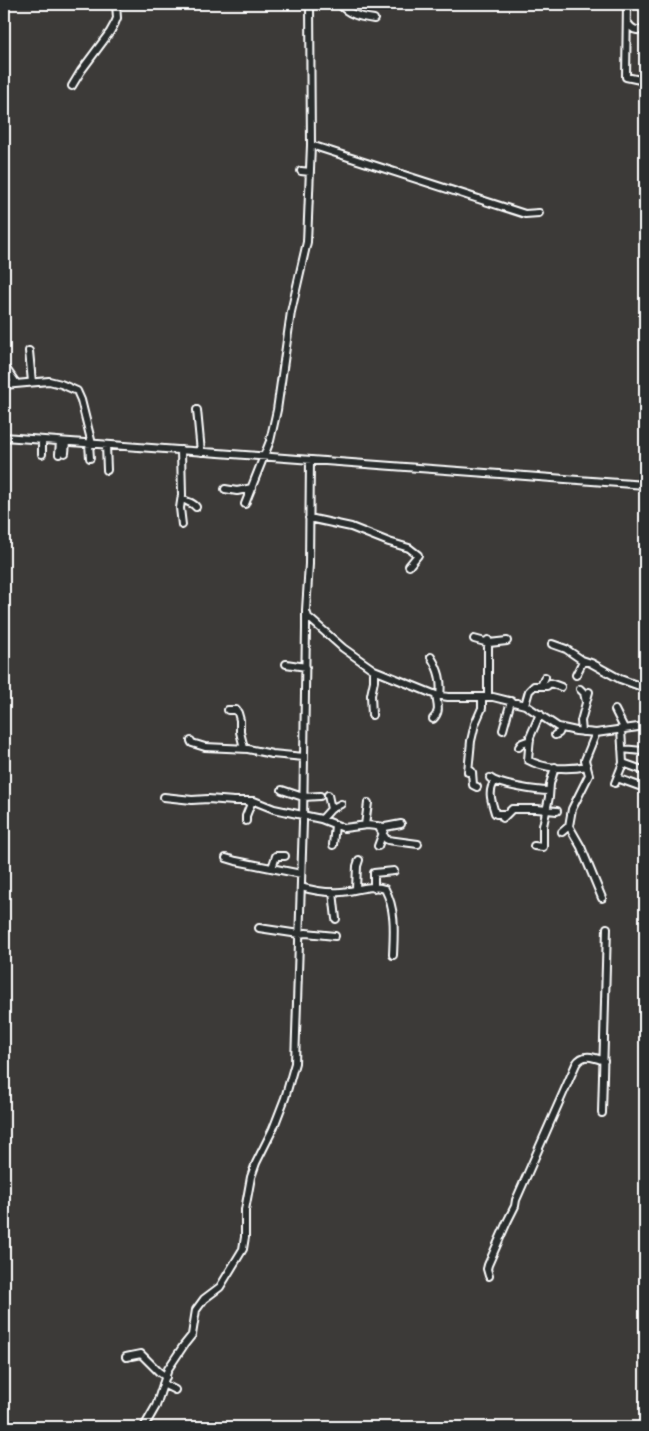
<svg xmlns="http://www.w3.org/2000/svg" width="649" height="1431" font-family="Dekko,sans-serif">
<rect width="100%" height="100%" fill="#3c3a38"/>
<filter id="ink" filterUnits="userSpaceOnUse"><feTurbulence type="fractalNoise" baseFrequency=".02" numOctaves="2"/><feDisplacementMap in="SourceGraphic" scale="10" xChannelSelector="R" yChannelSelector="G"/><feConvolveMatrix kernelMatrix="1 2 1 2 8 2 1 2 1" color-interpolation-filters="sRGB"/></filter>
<g filter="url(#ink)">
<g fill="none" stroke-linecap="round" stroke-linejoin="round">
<defs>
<path id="minor" d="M340,4c8,11 21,13 34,15
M627,4l-1,73 19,4
M627,22c5,8 9,9 18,8
M72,86l9,-15 29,-39 5,-9 2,-5 -1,-14
M311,145l214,69 14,-1
M301,171l9,1
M29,351l3,31
M7,370l9,13
M4,385l45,-4 12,3 16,7 4,9 11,44
M197,410l4,42
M4,437l641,48
M42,440v14
M89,444l1,14
M106,445l1,25
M181,450l1,45 -2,13 2,17
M65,453l1,-11
M59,454l1,-12
M225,489l12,2 15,-3
M182,498c4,5 10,3 14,9
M245,504l25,-63 7,-31 14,-98 16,-70 4,-97 -1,-141
M309,518l42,9 38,15 20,6 9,7 -9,11
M306,611l2,6 35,31 31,22 62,25 12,2h45l32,8 33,22 18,4 20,2 49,-7
M474,639l15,4 18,-2
M552,644l14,5 16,11 9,3 29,16 25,9
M431,657c8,13 11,24 9,39
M286,664l20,3
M576,675l7,-14
M541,686l4,-9
M580,689l4,4 2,9
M488,697v-57
M525,705l4,-14 5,-5h13l3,-3 11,4
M228,710h8l2,3 2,7v12l4,16
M615,710l9,18
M540,714l-10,23 -2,23c16,9 41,10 59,6
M372,715l-1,-20 3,-14v-11
M433,719c8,-8 4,-14 3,-24
M503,730l8,-29
M582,732l-1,-11 8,-29
M555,735l4,-2 2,-5
M191,741l1,2 13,4 43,2 24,5 32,3
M519,747l3,-4 8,-3
M622,749l20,2
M623,763l22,8
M469,769l3,3 1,13 4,2
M468,772l3,-31 4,-17 7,-16v-11
M490,778c8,7 48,13 59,13
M617,778l22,8
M495,781c-8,11 -3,21 0,32l1,1h10
M615,783l8,-20 -2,-34
M282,790l21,7 17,-1
M164,797l28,3 16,-1 26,2h20l20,8 47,10 23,9 23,-3 18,2 16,-3
M331,809l10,-5
M503,818l9,-9h25l20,2
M322,819l9,-10 -3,-14
M246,821v-5l6,-15
M365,825l3,-22
M378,826l8,13 2,1 30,4
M569,826l12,21 21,51
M562,832l7,-6 3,-17 17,-34 -4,-15 11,-27
M333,845l2,-20
M378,846l6,-16
M534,846l9,1v-21l6,-29 1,-13 5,-17
M226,858l10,3 65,13
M272,868l4,-12h9
M301,887c13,4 26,6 40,5 15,-1 29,-8 44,-3 11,21 9,43 8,66
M374,888v-15l20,-2
M356,889l1,-23 2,-6
M333,892l3,27
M259,928l40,6 7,-1 29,3
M602,1113l5,-185
M489,1276l-2,-7 1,-4 19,-43 8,-16 1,-6 60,-136c7,-11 17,-7 28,-3
M126,1357l15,-3 18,18 7,5
M163,1384l12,6
M144,1427l12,-21 12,-37 16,-24 8,-10 4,-25 8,-11 16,-12 23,-38 2,-12v-27l6,-33 5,-14 17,-34 12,-31 10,-35 8,-241 3,-194v-18l3,-46 1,-104"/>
</defs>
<!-- minor casing -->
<use href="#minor" stroke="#fff" stroke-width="10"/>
<!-- minor -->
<use href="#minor" stroke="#2a2d2e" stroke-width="6"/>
</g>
</g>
<!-- margin -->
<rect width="649" height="1431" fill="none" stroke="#2a2d2e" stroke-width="20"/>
<rect x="10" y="10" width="629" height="1411" fill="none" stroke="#fff" stroke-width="2" filter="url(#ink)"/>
</svg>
